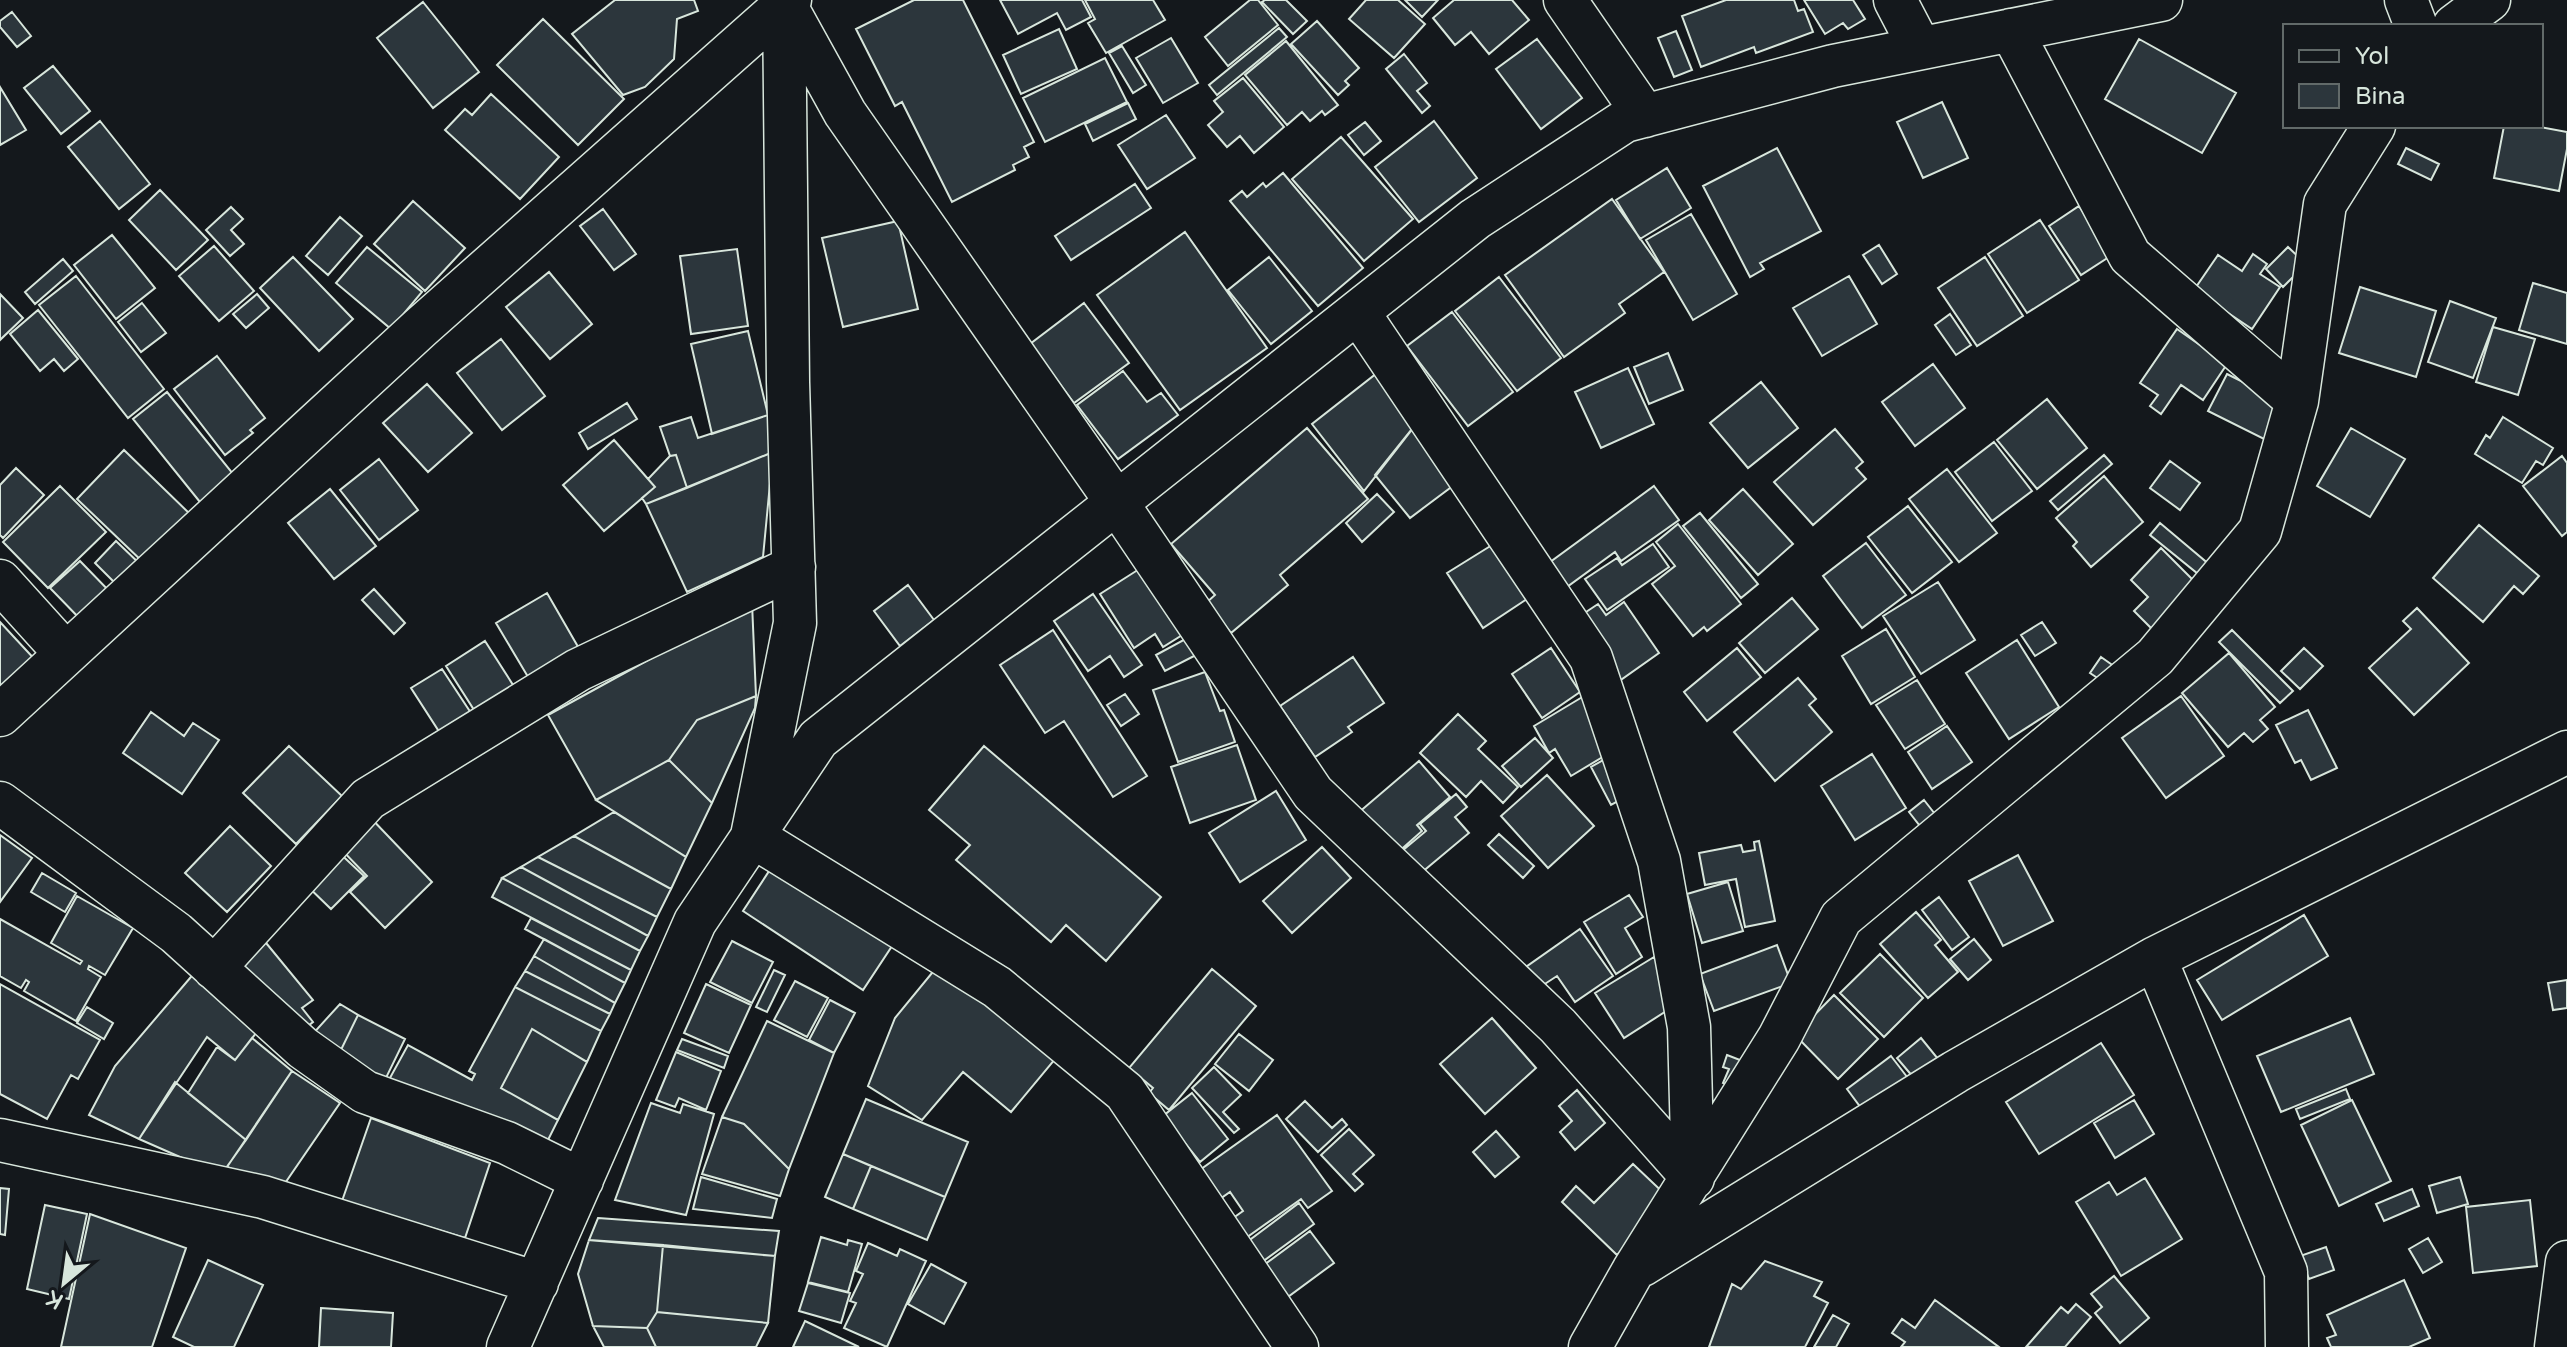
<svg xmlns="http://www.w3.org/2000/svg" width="2567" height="1347" font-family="'Varela Round',sans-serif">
<rect width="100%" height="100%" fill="#14181c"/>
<!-- building -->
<path fill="#2c363c" stroke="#d8e6dc" stroke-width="2" d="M615,0h79l4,11 -21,8 -3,40 -29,28 -22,8 -51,-61z
M914,0h49l71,142 -10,5 5,10 -16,8 2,5 -63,32 -50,-100 -7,4 -39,-77z
M1000,0h82l9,17 -25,13 -9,-17 -39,21z
M1085,0h68l12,20 -59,33 -18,-30 7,-4z
M1250,0h8l20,25 -50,41 -23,-29z
M1265,0h21l21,21 -14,13 -31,-32z
M1366,0h32l27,24 -31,34 -45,-39z
M1405,0h33l-16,17z
M1454,0h58l17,20 -40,34 -18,-22 -16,13 -22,-27z
M1726,0h68l4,11 6,-2 9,23 -57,21 -2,-6 -53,20 -19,-51z
M1804,0h49l12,19 -17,10 -5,-6 -18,11z
M423,2l56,70 -46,36 -56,-70z
M12,12l19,24 -14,11 -17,-20v-6z
M543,19l81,80 -46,46 -81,-80z
M1317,21l42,47 -14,13 4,4 -11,10 -47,-51z
M1279,28l8,9 -70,58 -8,-10z
M1059,29l18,40 -56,25 -18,-39z
M1676,31l16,39 -18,7 -16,-39z
M1171,38l27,45 -35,20 -27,-45z
M1537,39l45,59 -41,31 -45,-60z
M2139,39l97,54 -34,60 -97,-54z
M1286,41l52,64 -13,10 -3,-4 -12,10 -8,-9 -15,13 -42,-50z
M1122,46l24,39 -13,8 -24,-40z
M1404,54l23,29 -10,8 13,15 -8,7 -36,-44z
M1105,58l22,44 -82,40 -22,-44z
M53,66l37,45 -29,23 -37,-46z
M1243,78l41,49 -30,26 -14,-17 -13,11 -19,-22 15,-13 -9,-11z
M0,87l26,43 -26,15z
M491,94l68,63 -39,42 -75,-69 20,-21 7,6z
M1942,102l26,56 -45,20 -26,-56z
M1128,103l8,16 -43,22 -8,-17z
M1166,115l29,43 -48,31 -29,-44z
M100,121l50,63 -31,25 -51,-62z
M1434,121l43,57 -58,44 -44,-55z
M1365,122l16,19 -17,14 -16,-20z
M2504,126h30l33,6v17l-8,42 -65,-13z
M1341,137l72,82 -49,42 -72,-82z
M1777,148l44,83 -61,32 4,6 -14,8 -47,-91z
M2406,148l33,16 -8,16 -33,-16z
M1667,168l24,40 -51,31 -24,-39z
M1283,173l80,95 -45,38 -88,-105 12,-10 5,6 16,-14 3,4z
M1135,184l16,24 -80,52 -16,-24z
M160,190l48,50 -32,30 -47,-50z
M1612,199l52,73 -45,32 6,9 -61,44 -59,-82z
M413,201l52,47 -40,43 -51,-47z
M2079,206l33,49 -31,20 -32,-49z
M231,207l12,12 -12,11 13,14 -14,12 -24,-26z
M603,209l33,45 -22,16 -34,-44z
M1691,214l46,80 -44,26 -47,-80z
M340,217l22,19 -34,39 -22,-19z
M2040,220l39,60 -52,33 -39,-59z
M898,221l20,88 -75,18 -21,-89z
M1185,232l82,116 -87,62 -83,-115z
M112,235l43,53 -39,31 -42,-54z
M1879,245l18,29 -15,10 -19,-29z
M214,246l40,45 -35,30 -40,-45z
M367,247l55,45 -31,37 -55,-46z
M2288,247l18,17 -23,23 -17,-18z
M737,249l11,77 -57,8 -11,-78z
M2253,254l14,10 -7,10 20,13 -28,42 -58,-39 24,-35 24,16z
M293,257l60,62 -34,32 -59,-63z
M1269,257l43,54 -41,33 -43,-54z
M1985,257l38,59 -46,30 -39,-58z
M63,259l10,12 -38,33 -10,-12z
M549,272l43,52 -42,35 -44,-52z
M76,276l88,113 -36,29 -89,-113z
M1849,276l28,48 -55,32 -29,-48z
M1499,277l62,81 -44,33 -62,-80z
M2533,283l34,10v51l-48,-14z
M2360,287l76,24 -20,66 -77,-24z
M0,294l23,24 -23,22z
M257,294l12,14 -23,20 -13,-14z
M2450,301l46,17 -23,60 -45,-16z
M142,303l24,30 -25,19 -23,-30z
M1084,303l45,60 -55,40 -44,-59z
M38,310l40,49 -14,12 -10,-12 -14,12 -30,-37z
M1452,312l61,80 -45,34 -61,-80z
M1950,314l21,31 -15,10 -21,-30z
M2493,327l42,12 -17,56 -42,-13z
M2177,329l50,35 -24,36 -22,-15 -20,29 -11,-8 8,-11 -18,-12z
M748,331l20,84 -56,19 -21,-90z
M501,339l44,57 -43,34 -45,-57z
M1668,353l15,37 -34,14 -15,-37z
M217,356l48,62 -15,12 3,3 -28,22 -51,-66z
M1933,364l32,44 -50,38 -33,-44z
M1386,366l38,48 -60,77 -52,-67z
M1628,368l26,56 -53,24 -26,-56z
M1123,371l24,31 14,-9 17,22 -60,44 -41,-54z
M2227,374l66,33 -19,37 -66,-33z
M1761,382l37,46 -50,40 -38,-45z
M427,384l45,49 -44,39 -45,-49z
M167,392l71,88 -34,27 -71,-88z
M2047,399l40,49 -50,41 -40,-49z
M627,403l10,16 -49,30 -9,-16z
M1424,414l42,62 -56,42 -35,-43z
M768,415l5,37 -86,36 -11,-33 -6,1 -10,-29 31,-10 7,21z
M2503,417l50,31 -10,17 -7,-4 -14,22 -47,-29 11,-19 4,3z
M1307,428l61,71 -88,76 8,10 -57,48 -25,-30 9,-8 -44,-51z
M2351,428l54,31 -35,58 -53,-31z
M1835,429l28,33 -7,6 10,11 -53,46 -39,-43z
M614,440l41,47 -51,44 -41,-46z
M1994,442l38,49 -40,30 -37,-49z
M124,450l68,66 -47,48 -68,-65z
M773,452l-10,105 -76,35 -41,-88z
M676,455l11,33 -41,16 -4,-6 13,-11 -7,-8 22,-23z
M2104,455l8,9 -54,46 -8,-9z
M2562,456l5,7v69l-5,4 -39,-50z
M379,459l39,51 -39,30 -39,-50z
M2170,461l30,22 -20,27 -30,-22z
M16,468l28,27 -41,43 -3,-3v-50z
M1947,469l50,64 -38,29 -50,-63z
M2104,476l39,46 -52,45 -18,-21 4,-4 -21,-24z
M60,486l46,46 -58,56 -45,-46z
M1654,486l25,34 -58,41 -6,-9 -55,40 -18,-24z
M330,489l46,57 -42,33 -46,-56z
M1743,489l50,55 -35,31 -49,-55z
M1377,494l17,18 -32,30 -16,-19z
M1908,506l44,56 -40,31 -44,-56z
M1700,513l58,71 -17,14 -58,-72z
M2160,523l57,48 -9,11 -58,-47z
M1678,524l63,80 -34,27 -3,-4 -11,9 -41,-52 23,-18 -19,-24z
M2479,525l60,51 -16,18 -9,-8 -31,36 -50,-44z
M116,541l27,26 -22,22 -26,-26z
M1866,543l40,52 -44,33 -39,-52z
M1653,544l16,23 -62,43 -22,-31 32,-21 5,7z
M1492,545l35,54 -44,29 -36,-55z
M2161,548l42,42 -45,45 -24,-24 14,-14 -17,-17z
M80,561l34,35 -29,28 -35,-36z
M1144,566l43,66 -24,15 -8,-13 -21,14 -34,-54z
M1938,582l37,58 -54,34 -38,-58z
M908,585l26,35 -34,26 -26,-35z
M374,589l31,34 -11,11 -32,-34z
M547,593l34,59 -50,30 -35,-59z
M1093,594l49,71 -18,12 -14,-21 -22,15 -34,-50z
M1792,598l26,31 -53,44 -26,-30z
M1624,602l35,51 -44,31 -44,-62 27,-18 8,11z
M752,603l4,93 -59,24 -28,40 -73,40 -48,-85z
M2417,608l52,55 -55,52 -45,-47 42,-39 -8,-8z
M0,622l39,42 -39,35z
M2042,622l14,21 -21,13 -14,-21z
M1886,629l29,48 -44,27 -29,-48z
M1053,630l94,146 -34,21 -49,-76 -19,12 -45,-68z
M2232,630l61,61 -13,12 -61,-61z
M1189,637l9,17 -33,17 -9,-16z
M2017,640l42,67 -50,32 -43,-66z
M485,641l30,47 -39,25 -30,-47z
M1551,648l29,44 -38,26 -30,-44z
M1737,648l24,29 -54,44 -23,-29z
M2304,648l19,18 -23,23 -19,-18z
M2229,653l46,54 -15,13 8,9 -15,13 -9,-9 -16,14 -46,-54z
M1353,657l31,46 -36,24 4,5 -37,25 -35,-51z
M2101,657l24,17 -11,15 -24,-16z
M442,669l29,44 -31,20 -29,-45z
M1205,672l15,39 4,-1 11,32 -57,20 -25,-72z
M1798,678l18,21 -7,6 23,27 -57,49 -41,-49z
M1917,680l28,44 -40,25 -29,-44z
M1125,694l14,20 -18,12 -14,-21z
M756,696l-1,12 -43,95 -43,-43 28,-40z
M1584,696l32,53 -45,27 -16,-27 -6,4 -15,-27z
M2181,696l43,60 -58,42 -44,-60z
M2308,710l29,58 -26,12 -10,-20 -6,3 -19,-38z
M151,712l33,24 9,-13 26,17 -37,54 -59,-41z
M1458,714l28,27 -8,8 40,38 -15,16 -22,-22 -15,16 -46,-44z
M1947,726l25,36 -40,27 -24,-37z
M1535,738l18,20 -32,29 -19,-21z
M1237,745l19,55 -66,23 -19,-56z
M289,746l53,50 -46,48 -53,-51z
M984,746l177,151 -55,64 -40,-36 -15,17 -95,-82 14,-15 -41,-35z
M1872,754l34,54 -51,32 -34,-54z
M1612,755l21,38 -22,12 -20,-38z
M669,760l43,43 -26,54 -90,-57z
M1419,761l31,36 -33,28 5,6 -35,31 -36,-43z
M1547,775l47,51 -46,42 -47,-52z
M1276,791l30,49 -66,42 -31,-49z
M1456,794l11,13 -12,10 14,16 -60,50 -19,-22 36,-30 -6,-7z
M1924,800l18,23 -15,12 -18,-23z
M614,812l72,45 -15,32 -97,-53z
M367,814l65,68 -47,46 -35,-36 17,-16 -31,-32z
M230,826l41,40 -44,46 -42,-39z
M1499,834l35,32 -11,12 -35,-33z
M0,835l32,23 -32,44z
M574,836l97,53 -14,28 -119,-60z
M1759,841l16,80 -30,6 -9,-48 -31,6 -6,-32 42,-8 2,7 12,-2 -1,-8z
M332,846l32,30 -33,33 -31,-30z
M1322,847l29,31 -59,55 -29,-32z
M2018,855l35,66 -50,25 -34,-65z
M538,857l119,60 -9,19 -127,-69z
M775,862l121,78 -33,50 -120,-79z
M521,867l127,69 -8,15 -138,-73z
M42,873l34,20 -11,19 -34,-20z
M502,878l138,73 -9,19 -139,-73z
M1728,882l15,49 -41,12 -15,-49z
M1629,895l14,22 -18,11 17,29 -26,17 -32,-52z
M77,896l56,32 -28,47 -16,-9 -1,3 13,8 -25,44 -52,-30 5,-9 -3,-2 -5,8 -21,-12v-57l80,45 2,-3 -31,-18z
M1939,897l30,40 -17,13 -30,-40z
M1916,912l25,28 -6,5 23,27 -30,26 -48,-54z
M2304,915l24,41 -106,64 -25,-40z
M531,918l100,52 -6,13 -100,-54z
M1580,929l33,47 -38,26 -18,-26 -23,15 -14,-20z
M262,938l51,62 -11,8 11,14 -14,11 -62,-75z
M544,939l81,44 -10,20 -81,-47z
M1974,939l17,21 -23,20 -18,-21z
M732,941l41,21 -21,41 -42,-21z
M1777,945l14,38 -77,28 -14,-37z
M1880,954l43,44 -39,39 -44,-44z
M534,956l81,47 -5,11 -85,-43z
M1654,957l28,44 -58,37 -29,-45z
M941,962l115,96 -45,54 -48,-40 -41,48 -54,-34 27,-68z
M1212,969l44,37 -87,104 -20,-17 4,-5 -24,-20z
M774,970l11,5 -18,37 -11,-5z
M196,971l64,57 -25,32 -28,-23 -68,102 -50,-24 26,-49z
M525,971l85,43 -9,17 -86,-44z
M2567,980v28l-14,2 -5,-27z
M795,981l33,17 -21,39 -33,-17z
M0,984l100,56 -22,39 -7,-4 -24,44 -47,-25z
M706,984l45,21 -22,48 -45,-20z
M515,987l86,44 -14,31 -55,-33 -31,59 57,32 -17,34 -156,-67 23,-42 64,35 3,-6 -6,-3z
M1834,995l44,44 -40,40 -43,-44z
M830,1000l25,13 -21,40 -25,-13z
M340,1004l18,11 -21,43 -28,-20z
M87,1007l26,16 -9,16 -27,-16z
M358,1015l47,24 -21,43 -47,-24z
M1492,1018l44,50 -51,46 -45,-50z
M2350,1018l24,56 -93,38 -24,-56z
M767,1021l67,32 -45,116 -45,-45 -22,-7z
M532,1029l55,33 -29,58 -57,-32z
M1239,1034l34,26 -24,31 -34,-27z
M252,1038l40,33 -46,69 -58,-47 29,-46 18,13z
M1921,1038l22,27 -24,19 -22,-26z
M682,1039l46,17 -4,12 -47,-18z
M2101,1043l33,52 -95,59 -33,-52z
M676,1052l45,19 -15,39 -27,-12 -4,9 -19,-7z
M1727,1055l26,10 -10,26 -20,-8 6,-14 -6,-2z
M1891,1056l23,30 -44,34 -23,-31z
M1214,1067l27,28 -18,17 16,17 -5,4 -42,-45z
M292,1071l48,32 -59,86 -54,-22z
M175,1082l71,58 -25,35 -82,-36z
M2346,1089l4,10 -50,20 -4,-10z
M1577,1090l28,33 -30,27 -15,-18 12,-11 -13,-15z
M1192,1093l36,46 -28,23 -37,-46z
M866,1099l102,43 -23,55 -102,-43z
M2134,1100l20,34 -39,24 -21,-35z
M2352,1100l39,81 -52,25 -38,-81z
M1305,1101l27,27 10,-9 5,6 -29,27 -32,-33z
M651,1103l29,10 3,-9 31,10 -28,101 -71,-15z
M1277,1115l55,76 -24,17 -7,-9 -58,41 -14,-19 14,-10 -13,-19 -13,9 -20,-29z
M722,1117l22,7 45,45 -9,27 -78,-22z
M371,1118l119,45 -25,75 -123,-37z
M1349,1129l25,26 -21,19 10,10 -8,7 -34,-36z
M1496,1131l23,26 -24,20 -22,-25z
M843,1154l28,12 -18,43 -28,-12z
M1633,1164l38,36 -54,55 -55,-53 14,-16 18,17z
M871,1166l74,31 -18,43 -74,-31z
M701,1177l76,22 -5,19 -79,-9z
M2460,1177l8,27 -31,9 -8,-27z
M2145,1178l37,61 -61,37 -45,-74 33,-20 8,13z
M0,1188l9,1 -4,46 -5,-1z
M2412,1189l7,17 -35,15 -8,-17z
M2530,1200l7,66 -64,7 -7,-66z
M1299,1203l15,21 -56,41 -15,-20z
M45,1205l42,9 -18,85 -42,-10z
M90,1214l96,34 -34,99h-91z
M598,1218l181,13 -4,25 -186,-16z
M1310,1231l24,32 -53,39 -24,-32z
M821,1237l26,8 1,-5 14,4 -14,48 -40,-10z
M2428,1238l14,24 -19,11 -14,-24z
M589,1240l74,5 -6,67 -10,16 -54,-2 -15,-52z
M868,1243l29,13 3,-7 26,12 -39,86 -43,-19 12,-25 -6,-2 13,-27 -7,-3z
M663,1245l112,11 -7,67 -111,-11z
M2326,1247l8,23 -25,9 -9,-23z
M208,1260l55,25 -29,62h-40l-21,-10z
M1765,1261l57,21 -8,14 14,7 -23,44h-96l23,-63 9,5z
M931,1264l35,19 -22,41 -36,-20z
M2114,1276l35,42 -29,25 -25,-30 7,-6 -11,-13z
M2404,1280l26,58 -21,9h-78l-4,-9 9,-3 -9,-20z
M808,1283l42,10 -9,30 -42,-12z
M1935,1300l64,47h-98l4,-5 -13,-9 10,-14 13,9z
M2076,1304l15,13 -26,30h-39l35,-40 7,6z
M321,1308l72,5 -2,34h-72z
M657,1312l111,11 -12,24h-100l-9,-19z
M1833,1315l16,9 -13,23h-22z
M805,1321l54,26h-66z
M593,1326l54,2 9,19h-52z"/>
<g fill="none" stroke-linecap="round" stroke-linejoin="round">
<defs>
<path id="minor" d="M784,0l4,382 7,241 -43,213 245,151 128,105 172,255
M1565,0l80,116
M1895,0l25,48
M2406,0l10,26
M787,8l58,105 272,390 196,290 245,233 135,152
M2454,26l35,-26
M2011,30l119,226 167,145
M1358,312l233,346 68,203 30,166 4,151
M0,581l66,73
M0,715l420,-387 370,-328
M0,803l176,130 127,115 62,44 142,51 75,37
M2155,958l131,314 1,75
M214,968l154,-169 210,-129 216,-103
M0,1140l263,57 274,86
M1642,1265l313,-193 200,-114 412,-206
M508,1347l187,-425 123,-183 657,-520 150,-98 208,-55 328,-66
M1590,1347l43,-76 146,-233 62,-120 314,-261 105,-126 37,-130 28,-197 49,-78
M2556,1347l11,-85"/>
</defs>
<!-- minor casing -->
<use href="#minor" stroke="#d8e6dc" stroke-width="45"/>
<!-- minor -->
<use href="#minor" stroke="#14181c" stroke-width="42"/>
</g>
<!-- legend -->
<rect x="2283" y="24" width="260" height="104" fill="#14181c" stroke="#626a69" stroke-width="2"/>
<rect x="2299" y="50" width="40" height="12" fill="#14181c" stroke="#626a69" stroke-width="2"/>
<text x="2355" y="64" font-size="24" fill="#d8e6dc">Yol</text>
<rect x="2299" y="84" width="40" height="24" fill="#2c363c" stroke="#626a69" stroke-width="2"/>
<text x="2355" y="104" font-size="24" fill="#d8e6dc">Bina</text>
<!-- north arrow -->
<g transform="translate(64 1283) rotate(209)" stroke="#14181c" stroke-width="6" paint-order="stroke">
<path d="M0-6L14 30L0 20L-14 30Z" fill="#d8e6dc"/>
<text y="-12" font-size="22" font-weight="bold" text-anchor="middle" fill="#d8e6dc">K</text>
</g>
</svg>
